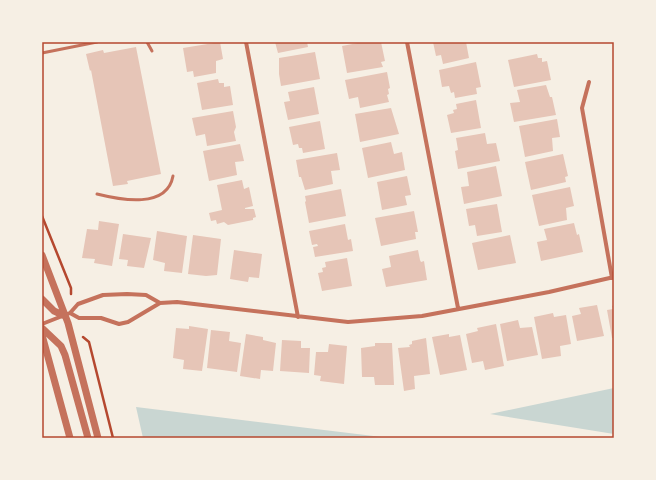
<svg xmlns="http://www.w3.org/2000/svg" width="656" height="480" font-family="Manrope,sans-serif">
<rect width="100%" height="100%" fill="#f6efe4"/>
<!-- water -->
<path fill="#c9d6d2" d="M614,388v46l-124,-20z
M136,407l254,31h-247z"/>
<!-- building -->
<path fill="#e6c5b7" d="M220,42l3,17 -7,2v12l-22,4 -1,-6 -6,1 -4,-24z
M275,42h32l1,5 -30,6z
M363,42h18l4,19 -4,1 2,5 -36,6 -5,-27z
M433,42h33l3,16 -26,6 -2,-9 -5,1z
M136,47l25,127 -34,7 1,3 -15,2 -22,-116 -1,1 -4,-17 17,-4 1,3z
M315,52l5,27 -39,7 -2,-12v-16z
M537,54l1,4h4v4l5,-1 4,19 -37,7 -6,-27z
M476,62l5,25 -5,1 1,6 -22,4 -1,-6 -3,1 -2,-7 -7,1 -3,-17z
M387,72l3,16 -2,1 1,5 -2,1 2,7 -29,6 -2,-11 -9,2 -4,-19z
M218,79l1,4h5v4l6,-1 3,19 -31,5 -5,-27z
M546,85l4,12h2l4,18 -42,7 -4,-19 10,-1 -3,-12z
M314,87l5,27 -31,6 -4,-18 6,-1 -2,-9z
M476,100l5,28 -30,5 -4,-18 7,-2 -1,-3 4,-1 -1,-5z
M391,108l8,26 -39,8 -5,-28z
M233,111l3,16 -2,5 2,9 -29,5 -2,-12 -9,2 -4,-18z
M557,119l3,18 -8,1 1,13 -28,6 -6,-31z
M320,121l5,28 -22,4 -1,-5h-3l-1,-4 -5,1 -4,-18z
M485,133l2,11 9,-1 4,18 -42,8 -3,-18 3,-1 -2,-12z
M391,142l3,12 8,-2 3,18 -37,8 -6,-30z
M240,144l4,17 -9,1 2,13 -28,6 -6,-30z
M337,153l3,17 -9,1 2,13 -28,6 -4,-13h-2l-3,-17z
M563,154l5,22 -3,1 1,5 -35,8 -6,-28z
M496,166l6,30 -38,8 -3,-17 8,-1 -2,-14z
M407,176l4,19 -6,1 2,9 -25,5 -5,-28z
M242,180l2,9 5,-2 4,19 -8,2v1h9l2,8 -3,1v2l-25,5 -4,-3 -7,2 -1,-4 -5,1 -2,-8 13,-3 -5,-25z
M570,187l4,19 -8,2 1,12 -28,6 -7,-31z
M341,189l5,27 -37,7 -4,-21 1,-1 -1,-5z
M497,204l5,28 -25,4 -2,-11 -6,1 -3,-17z
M414,211l4,21h-3l1,7 -35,7 -6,-28z
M99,221l20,3 -7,42 -18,-3 1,-4 -13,-1 5,-29 11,1z
M574,223l3,12 2,-1 4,18 -42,9 -4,-19 10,-2 -3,-11z
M345,224l3,16 3,-1 2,12 -38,6 -2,-10 5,-1 -1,-2 -5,1 -3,-14z
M157,231l30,5 -5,37 -18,-2 1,-8 -12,-3z
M123,234l28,4 -7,30 -17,-2 1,-6 -9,-1z
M193,235l28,4 -4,36 -11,1 -18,-2z
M510,235l6,28 -38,7 -6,-27z
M234,250l28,4 -3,24 -10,-1 -1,5 -18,-3z
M418,250l2,10 1,2 3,-1 3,19 -41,7 -4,-18 9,-2 -2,-11z
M347,258l5,28 -30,5 -4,-18 5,-1 -1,-4 4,-1 -1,-5z
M597,305l7,31 -27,5 -5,-25 9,-2 -2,-6z
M614,305v33h-2l-5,-28 6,-1 -1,-3z
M553,313l1,4 12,-2 5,29 -11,2 1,10 -19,3 -8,-42z
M518,320l2,8 12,-1 6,28 -31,6 -7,-37z
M496,324l8,42 -19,4 -2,-9 -11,2 -6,-29 12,-3 -1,-3z
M189,326l19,3 -6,42 -19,-2 1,-9 -11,-2 3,-30 13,1z
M211,330l19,2 -1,9 12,2 -4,29 -30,-4z
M246,334l17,3v3l13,3 -3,28 -12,-1 -1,9 -20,-3z
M449,334v3l11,-2 7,35 -27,5 -8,-38z
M426,338l4,36 -16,2 1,13 -11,2 -6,-43 12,-1 -1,-2 3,-1v-3z
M282,340l19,1v7h9l-1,25 -29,-2z
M375,343h17l2,42h-19l-1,-8h-12l-1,-29 14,-2z
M329,344l18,2 -3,38 -24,-3 1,-5 -7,-1 2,-23h12z"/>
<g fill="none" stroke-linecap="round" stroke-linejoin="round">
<!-- path -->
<path stroke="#b5482f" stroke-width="2.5" d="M42,216l29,72v6
M83,337l6,5 24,96"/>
<!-- service -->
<path stroke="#c5725c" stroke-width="3" d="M147,42l5,9
M42,53l55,-11
M97,194c24,6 70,15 76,-18"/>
<!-- minor -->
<path stroke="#c5725c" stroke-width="4" d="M246,42l52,275
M407,42l51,266
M589,82l-7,26 30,170
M70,313l9,5h22l18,6 9,-2 32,-19 17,-1 171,20 74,-6 127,-24 65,-15
M42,324l28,-11 8,-9 25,-9 24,-1 19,1 14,8"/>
<!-- tertiary -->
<path stroke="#c5725c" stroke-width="7" d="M42,255l26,68 30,115
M42,299l12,12 11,5
M42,328l19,18 4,9 23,83
M42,335l28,103"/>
</g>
<!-- border -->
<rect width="656" height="480" fill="none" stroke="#f6efe4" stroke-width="86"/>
<rect x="43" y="43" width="570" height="394" fill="none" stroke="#b5482f" stroke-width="1.5"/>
</svg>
